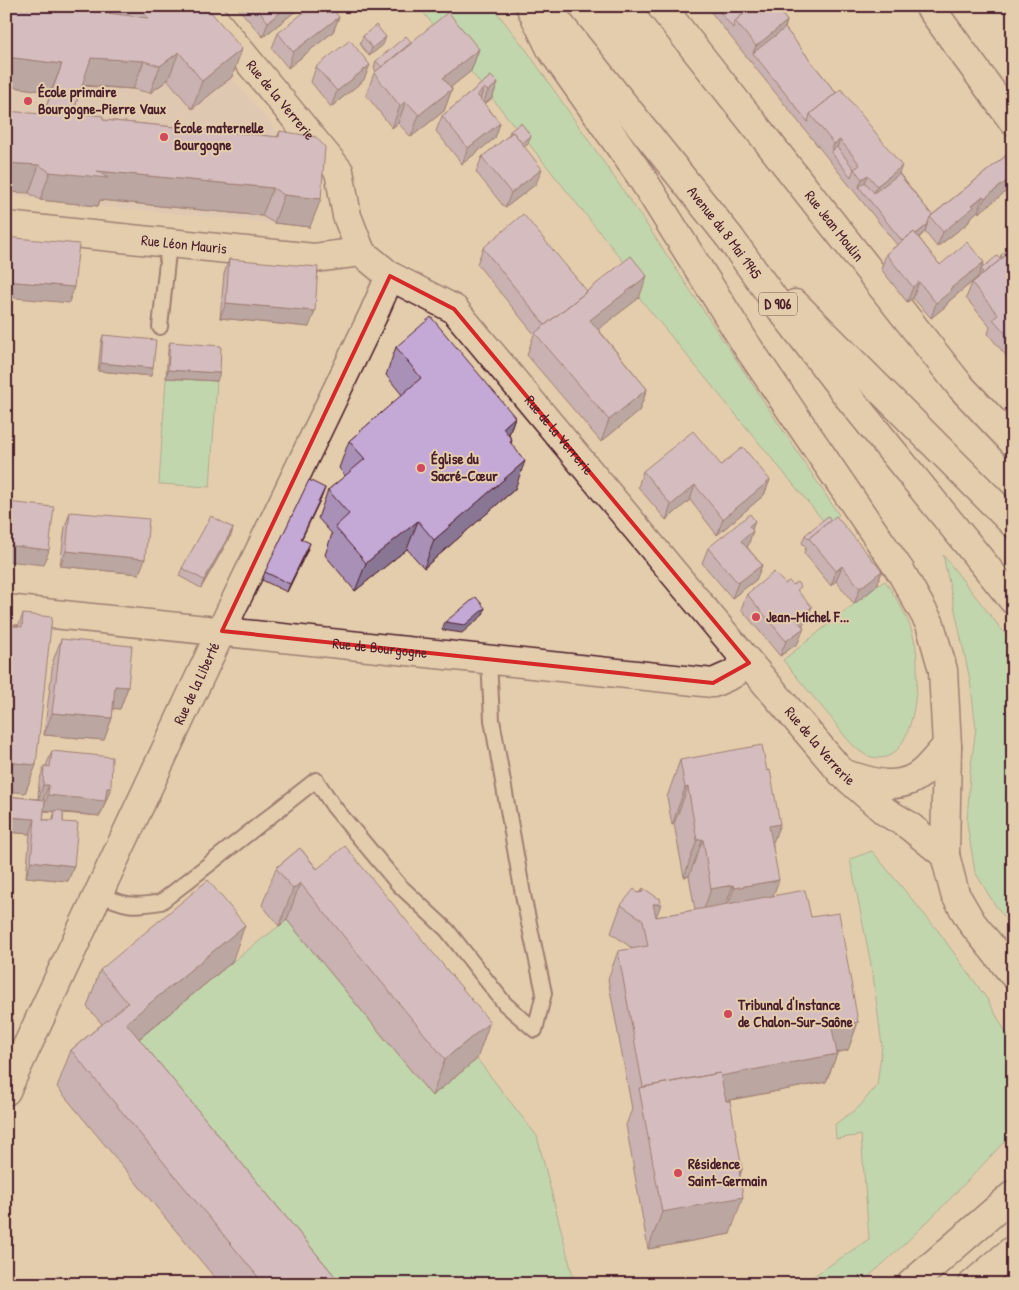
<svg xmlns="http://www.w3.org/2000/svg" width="1019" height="1290" font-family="'Patrick Hand',sans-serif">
<rect width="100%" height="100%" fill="#e4cdad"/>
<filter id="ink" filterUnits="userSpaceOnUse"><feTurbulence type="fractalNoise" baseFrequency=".02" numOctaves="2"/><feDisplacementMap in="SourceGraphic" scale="10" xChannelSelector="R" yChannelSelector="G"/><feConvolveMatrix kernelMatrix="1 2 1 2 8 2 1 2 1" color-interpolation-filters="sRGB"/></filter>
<g filter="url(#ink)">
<!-- built -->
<path fill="#dac2b9" d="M6,6h166l142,169 -4,52 -212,-21 -92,-10z"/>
<!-- green -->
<path fill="#99dfad" stroke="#727f6c" d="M418,6h74l35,45 118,171 194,293 -13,9 -203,-246 8,-7z
M166,378l51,3 -7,106 -51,-3z
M943,555l70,89v283l-18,-22 -20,-33 -8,-48 3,-51 6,-45 -6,-48z
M885,581c13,19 25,39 30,62 6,28 2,134 -49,112 -14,-7 -25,-24 -34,-36 -17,-20 -33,-39 -49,-59l94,-74z
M872,851l67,81 48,67 26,46v82l-6,12c-47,50 -94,100 -147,145h-58l67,-45 -8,-104 -25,4 -1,-15 24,-17 18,-22 5,-39 -9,-71 -23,-116z
M287,920l145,176 45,-37 60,77 38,148h-278l-184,-224 119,-98z"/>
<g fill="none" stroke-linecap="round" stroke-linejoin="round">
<defs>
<path id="service" d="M160,327l9,-84
M98,893c26,13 35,14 63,9l155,-122 18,27 65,78 48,45 58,74 30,26 9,-37 -20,-93 -32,-180 -3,-61"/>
<g id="minor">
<path id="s1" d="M203,6l136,165 8,45 14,36 29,24 64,33 283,340 105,124 44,39 22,13 37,30"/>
<path id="s2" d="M661,6l300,381 52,55"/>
<path d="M929,6l84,115"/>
<path id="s3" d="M6,226l308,32 47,-6"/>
<path id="s4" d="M6,609l707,74 18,-8 18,-12"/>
<path id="s5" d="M6,1091l226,-483 141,-293 17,-39"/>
</g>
<path id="tertiary" d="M945,855l10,39 17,29 41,51"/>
<g id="primary">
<path d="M530,6l21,43 89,126 107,171 154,226 29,52 13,46 4,76 -2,109"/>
<path id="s6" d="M545,6l185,232 51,71 69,90 163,201"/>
<path d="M795,304l218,219"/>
<path d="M842,773c28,9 57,20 81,-1 9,-8 16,-18 24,-26"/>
<path d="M911,1284l102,-89"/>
<path d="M973,1284l40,-34"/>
</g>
</defs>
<!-- service casing -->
<use href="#service" stroke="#4a1f2b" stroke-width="18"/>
<!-- minor casing -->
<use href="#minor" stroke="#4a1f2b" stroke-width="31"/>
<!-- tertiary casing -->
<use href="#tertiary" stroke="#4a1f2b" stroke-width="31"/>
<!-- primary casing -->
<use href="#primary" stroke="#4a1f2b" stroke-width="31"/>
<!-- service -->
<use href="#service" stroke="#e4cdad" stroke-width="14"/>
<!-- minor -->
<use href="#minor" stroke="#e4cdad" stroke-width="28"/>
<!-- tertiary -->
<use href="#tertiary" stroke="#e4cdad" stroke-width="28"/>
<!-- primary -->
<use href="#primary" stroke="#e4cdad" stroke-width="28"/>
</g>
<!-- wall -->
<path fill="#a990b7" stroke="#4a1f2b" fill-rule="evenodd" d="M6,6l77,4 28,3 -6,-7h101l26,71 -40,32 -24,-29 -18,13 -17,-4 -51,-3 -9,27 30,7 174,17 3,-6 30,96 -36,-4 -12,-7 -162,-16 -2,6 -58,-6 -11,-7 12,-79 1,-4h3l6,-18 -45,-6z
M236,6h63l-2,4 -34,27z
M706,6h70l11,15 -2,7 147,187 81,-65 -34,63 -1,-2 -8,7 -2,5 -31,24 -12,-15 -6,6 21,27 41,4 19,-11 1,-3 12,-3v5l-2,5 2,2v100l-25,-30 2,-7 -24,-29 6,-15 5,-5 -29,24 -2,4 -15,12 -18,-20 -6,4 -26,-33 5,-15 11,-9z
M339,17l-6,15 -45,36 -16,-20 6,-15z
M363,36l20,9 -14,11 -9,-12z
M479,49l-8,22 -20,16 1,2 -8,22 -33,26 -13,-14 -6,5 -26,-33 8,-22 2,-1 -2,-4 2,-7z
M316,67l48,13 -33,27 -20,-25z
M491,76l7,7 -6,15 -7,6 15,19 -5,15 -33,26 -26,-33 6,-15z
M510,131l18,13 -4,3 12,37 -31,24 -29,-36 6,-15 26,-21z
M483,248l104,43 52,7 -41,31 49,60 -8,22 -38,31 -74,-87 7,-21 -57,-70z
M229,259l80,68 -89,-9 4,-44z
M103,335l48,41 -53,-5 3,-28z
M170,342l47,39 -51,-3 2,-29z
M396,347l119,70 -6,18 3,5 -1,4 4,45 -91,79 -17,-19 -52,42 -30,-36 7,-21 -14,-16 10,-28 17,-14 -6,-8 10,-27 53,-46 -16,-20z
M721,465l49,15 -6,15 -47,40 -27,-35 -24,20 -28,-33 5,-16z
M325,488l-3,8 -21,43 6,12 -20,41 -25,-12 3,-8z
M70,512l69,62 -79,-8 5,-39z
M831,520l51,51 -5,15 -23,18 -18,-23 -5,5 -27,-33 2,-6 -4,-4 3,-8z
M233,528l-2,7 -30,53 -22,-12 3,-8z
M752,529l-4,17 -1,1 15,18 -6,15 -24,18 -30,-35 6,-15z
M785,584l14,8 7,30 -4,3 -4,18 -18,13 -39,-47 6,-15z
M23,614l13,151 -11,28 -7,-167z
M61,639l67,48 -8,22 -7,-1 -1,10 -8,22 -60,-5 9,-74z
M52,751l59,37 -11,28 -37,-3v9l11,44 -6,15 -42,-4 4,-43 -21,-2 -3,-36 32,3 1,-17 5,-16h2zM44,811l11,1 -3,8h-9z
M680,760l93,84v52l38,21 47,105 -10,28 -12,3 1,1 -11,28 -101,19 17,68 -2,7 -10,58 -82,15 -22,-124 6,-16 -24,-130 10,-28 15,-2 -22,-16 10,-28 17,-12 3,-1 2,-4 13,29 39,-7 -6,-34 -5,1 -10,-53 -2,1 -5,-28z
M300,848l177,211 -45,37 -145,-176 -8,6 -17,-21 14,-37z
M232,962l-93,77 199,241 -1,4h-117l-163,-197 14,-37 31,-26 -15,-17 13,-37z"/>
<!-- shaded-wall -->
<path fill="#897695" stroke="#4a1f2b" d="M288,6h11l-2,4 -34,27 5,-15z
M339,17l-6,15 -45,36 5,-16z
M787,21l-5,15 -29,17 3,-7z
M386,37l-3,8 -14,11 3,-8z
M242,49l-10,28 -40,32 10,-28z
M479,49l-8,22 -36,29 8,-22z
M179,52l-11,28 -18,13 10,-27z
M6,57l56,7 -11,28 -45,-6z
M91,58l53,3 -11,28 -53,-4z
M370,65l-6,15 -33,27 6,-16z
M498,83l-6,15 -10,8 6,-15z
M484,88l-5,15 -2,-8z
M452,89l-8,22 -33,26 8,-22z
M406,101l-8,22 -6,5 8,-22z
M500,123l-5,15 -33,26 6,-16z
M531,136l-3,8 -11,8 3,-8z
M840,140l-6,15 -3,-3 3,-8z
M6,163l33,2 -10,28 -23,-1z
M902,166l-6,15 -25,20 6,-15z
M542,169l-6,15 -31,24 6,-15z
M97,171l176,17 -11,28 -162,-16 -2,6 -58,-6 10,-28z
M868,175l-6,15 -3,-3 3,-8z
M1013,176v10l-34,27 6,-15z
M284,195l37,4 -11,28 -36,-4z
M983,196l-5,15 -8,7 -2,5 -31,24 6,-15z
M927,225l-2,7 -23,20 3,-8z
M1013,255l-2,7 -30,19z
M984,262l-6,15 -30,25 -2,4 -15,12 5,-15 14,-14z
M647,276l-8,22 -57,44 8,-22z
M6,281l68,6 -5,16 -63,-6z
M919,282l-6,16 -6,4 6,-15z
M226,303l89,8 -6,16 -89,-9z
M101,363l52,5 -2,8 -53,-5z
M168,370l52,3 -3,8 -51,-3z
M647,389l-8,22 -38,31 8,-22z
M515,417l-10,28 -2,-17z
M525,461l-10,28 -91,79 10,-28z
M770,480l-6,15 -47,40 6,-16z
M695,485l-5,15 -24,20 5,-15z
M325,488l-3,8 -24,51 3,-8z
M418,521l-11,28 -52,42 11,-28z
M755,521l-4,12 2,-2 -5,15 -12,10 5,-15 8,-15z
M233,528l-2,7 -30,53 3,-8z
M310,543l-3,8 -20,41 3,-8z
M6,545l43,5 -5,15 -38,-4z
M66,551l79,8 -6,15 -79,-8z
M762,565l-6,15 -24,18 6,-15z
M842,566l-6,15 -5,5 5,-15z
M882,571l-5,15 -23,18 6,-16z
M812,607l-6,15 -15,12 5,-15z
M485,608l-2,7 -21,18 -20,-3 3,-8z
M804,628l-6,15 -18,13 6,-15z
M115,686l13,1 -8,22 -13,-1z
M52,713l60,5 -8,22 -60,-5z
M6,762l30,3 -11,28 -19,-2z
M43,785h6l-6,15h-5z
M688,787l-14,37 -2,1 13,-37z
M107,788h4l-11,28 -58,-6 6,-15z
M6,817l29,2 -5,15 -24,-2z
M780,824l-14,37 3,-35z
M703,839l-14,37 -5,1 13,-37z
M31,861l43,5 -6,15 -42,-4z
M779,880l-14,37 -66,13 2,-8v-4l10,-29 22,-4 -12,33h2l11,-30z
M300,883l-13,37 -8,6 14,-37z
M653,904h8l-10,28z
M245,925l-13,37 -119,98 13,-37z
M490,1022l-13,37 -45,37 13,-37z
M858,1022l-10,28 -26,6 10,-28z
M837,1054l-11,28 -182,34v-26z
M742,1169l-10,30 11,-2 -13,37 -82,15 14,-37 77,-42z"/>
<!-- building -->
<path fill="#c4a8d5" stroke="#4a1f2b" d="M6,6h77v4l65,8 -9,-12h67l36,43 -40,32 -23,-29 -19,14 -16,-5 -53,-3 -18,55 30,3v4l176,17 1,-6 36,6 9,10 -4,52 -37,-4 -11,-7 -176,-17 11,7 -58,-6 -11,-7 -33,-2v-52l36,3v-4h3l17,-46 -56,-7z
M255,6h33l-20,16z
M312,6h18l9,11 -46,35 -15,-19z
M715,6h38l-18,15 -2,7z
M753,6h23l11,15 -31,25 -21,-25z
M448,12l31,37 -36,29 9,11 -33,26 -13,-14 -6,5 -26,-33z
M376,25l10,12 -14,11 -9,-12z
M785,28l51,65 -26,21 -2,8 -55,-69z
M406,36l6,7 -30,24 -6,-6z
M350,40l20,25 -33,26 -21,-24z
M491,76l7,7 -10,8 -4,-3 -7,7 23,28 -32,25 -26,-32z
M841,89l61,77 -25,20 -9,-11 -6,4 -8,-10 6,-4 -9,-12 -11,-13 -6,4 -24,-30z
M521,123l10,13 -9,7 -9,-11 -2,1 -1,-2z
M513,132l29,37 -31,24 -29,-36z
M837,147l17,22 -3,8 -20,-25z
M1013,150v26l-28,22 -2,-2 -11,9 2,2 -31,25 -13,-15z
M899,174l33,41 -2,2 -3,8 -11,9 -2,-2 -12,9 -43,-54 6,-5 9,11z
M523,214l64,77 -42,34 -62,-77z
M914,232l26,33 27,-23 17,20 -34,27 1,2 -15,12 -17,-21 -6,5 -27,-33z
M6,237l73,7 -5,43 -68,-6z
M1009,249l4,3v3l-5,3 -2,-3 -28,23 -1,-1 6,-5 -2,-3 16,-13 3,3 2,-3 -1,-1z
M1006,255l7,9v78l-20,-23 5,-4 -26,-32z
M631,256l16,20 -57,44 57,69 -38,31 -74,-87z
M229,259l89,8 -3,44 -89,-8z
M431,317l84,100 -12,11 9,12 -2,2 15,19 -91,79 -16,-19 -52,42 -31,-36 14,-13 -21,-24 37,-31 -16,-18 72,-63 -25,-31z
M103,335l53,5 -3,28 -52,-5z
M170,342l51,4 -1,27 -52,-3z
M693,431l28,34 22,-18 27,33 -47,39 -28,-34 -24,20 -28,-34z
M309,480l16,8 -24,51 9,4 -20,41 -25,-12z
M6,502l48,5 -5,43 -43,-5z
M70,512l79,7 -4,40 -79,-8z
M750,514l5,7 -6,5 4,5 -12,10 21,24 -24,18 -30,-35z
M211,516l22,12 -29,52 -22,-12z
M828,516l3,4 -22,18v1l-4,-4z
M836,516l46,55 -22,17 -18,-22 -6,5 -27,-33z
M774,572l11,12 4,-3 4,4 4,-3 4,5 -4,3 15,17 -16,12 8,9 -18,13 -39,-47z
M476,597l9,11 -20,17 -20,-3z
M23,614l29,3 -16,148 -30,-3v-137l16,2z
M61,639l71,7 -4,41 -13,-1 -3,32 -60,-5z
M762,745l5,26 3,-1 10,54 -11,2 10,54 -45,8 -1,-3 -22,4 -8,-50 -6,1 -9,-53 -3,1 -5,-28z
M52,751l60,6 -1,31h-4l-2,13 -57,-6 1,-10h-6l1,-19 6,1z
M6,796l39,4 -2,20h11l1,-10 8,1v11l15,1 -4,43 -43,-5 4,-42 -25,-2 1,-7 -5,-1z
M6,809l5,1 -5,57z
M345,846l145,176 -45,37 -145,-176 -7,6 -17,-21 24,-20 17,21z
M208,880l37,45 -119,98 212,257 -4,4h-70l-193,-234 57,-47 -28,-33z
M643,888l15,10h2l1,6h-8l3,13 149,-27 6,27 28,-4 19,109 -26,6 5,26 -116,22 -1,-3 -77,14 -25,-136 30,-5 -5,-26 -22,-15 13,-16 4,4 5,-1z
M720,1073l6,28h4l12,68 -3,1 4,27 -81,15 -23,-124z"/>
</g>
<!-- marked area -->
<path d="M0 0H1019V1290H0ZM390,276l64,33 295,354 -36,20 -491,-52z" fill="#e4cdad" fill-opacity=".55" fill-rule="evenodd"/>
<path fill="none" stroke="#d62828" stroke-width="4" stroke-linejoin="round" d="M390,276l64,33 295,354 -36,20 -491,-52z"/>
<!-- markers -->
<g fill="#d1495b" stroke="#e4cdad" stroke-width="2">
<circle cx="28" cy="101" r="5"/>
<circle cx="164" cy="137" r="5"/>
<circle cx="421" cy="468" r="5"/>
<circle cx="756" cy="617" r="5"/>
<circle cx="728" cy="1014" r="5"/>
<circle cx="678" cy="1173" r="5"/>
</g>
<g text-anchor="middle" stroke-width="4" stroke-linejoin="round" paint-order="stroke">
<!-- shield labels -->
<rect fill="#e4cdad" stroke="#785352" stroke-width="1" x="759" y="292.5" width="38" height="23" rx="4"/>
<g font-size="14" font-weight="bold" fill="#4a1f2b">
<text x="778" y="309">D 906</text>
</g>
<!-- poi labels -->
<g font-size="15" font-weight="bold" fill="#4a1f2b" stroke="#e4cdad" text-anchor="start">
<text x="38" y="97">École primaire<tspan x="38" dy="17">Bourgogne-Pierre Vaux</tspan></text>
<text x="174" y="133">École maternelle<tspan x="174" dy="17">Bourgogne</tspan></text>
<text x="431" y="464">Église du<tspan x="431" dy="17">Sacré-Cœur</tspan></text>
<text x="766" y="622">Jean-Michel F...</text>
<text x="738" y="1010">Tribunal d'Instance<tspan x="738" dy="17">de Chalon-Sur-Saône</tspan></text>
<text x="688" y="1169">Résidence<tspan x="688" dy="17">Saint-Germain</tspan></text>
</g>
<!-- street labels -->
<g font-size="15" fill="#4a1f2b" stroke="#e4cdad">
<text dy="5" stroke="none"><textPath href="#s1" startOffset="122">Rue de la Verrerie</textPath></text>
<text dy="5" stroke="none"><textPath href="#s2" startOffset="280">Rue Jean Moulin</textPath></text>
<text dy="5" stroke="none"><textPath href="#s6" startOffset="289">Avenue du 8 Mai 1945</textPath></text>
<text dy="5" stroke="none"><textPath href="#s3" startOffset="179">Rue Léon Mauris</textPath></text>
<text dy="5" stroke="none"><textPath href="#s1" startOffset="572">Rue de la Verrerie</textPath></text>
<text dy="5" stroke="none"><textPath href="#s4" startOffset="376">Rue de Bourgogne</textPath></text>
<text dy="5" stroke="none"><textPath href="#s5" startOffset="450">Rue de la Liberté</textPath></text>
<text dy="5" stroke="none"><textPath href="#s1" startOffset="978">Rue de la Verrerie</textPath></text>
</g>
</g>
<!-- margin -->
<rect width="1019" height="1290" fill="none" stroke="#e4cdad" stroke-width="25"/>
<rect x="12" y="12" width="994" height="1265" fill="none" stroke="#4a1f2b" stroke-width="2" filter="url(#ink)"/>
</svg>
